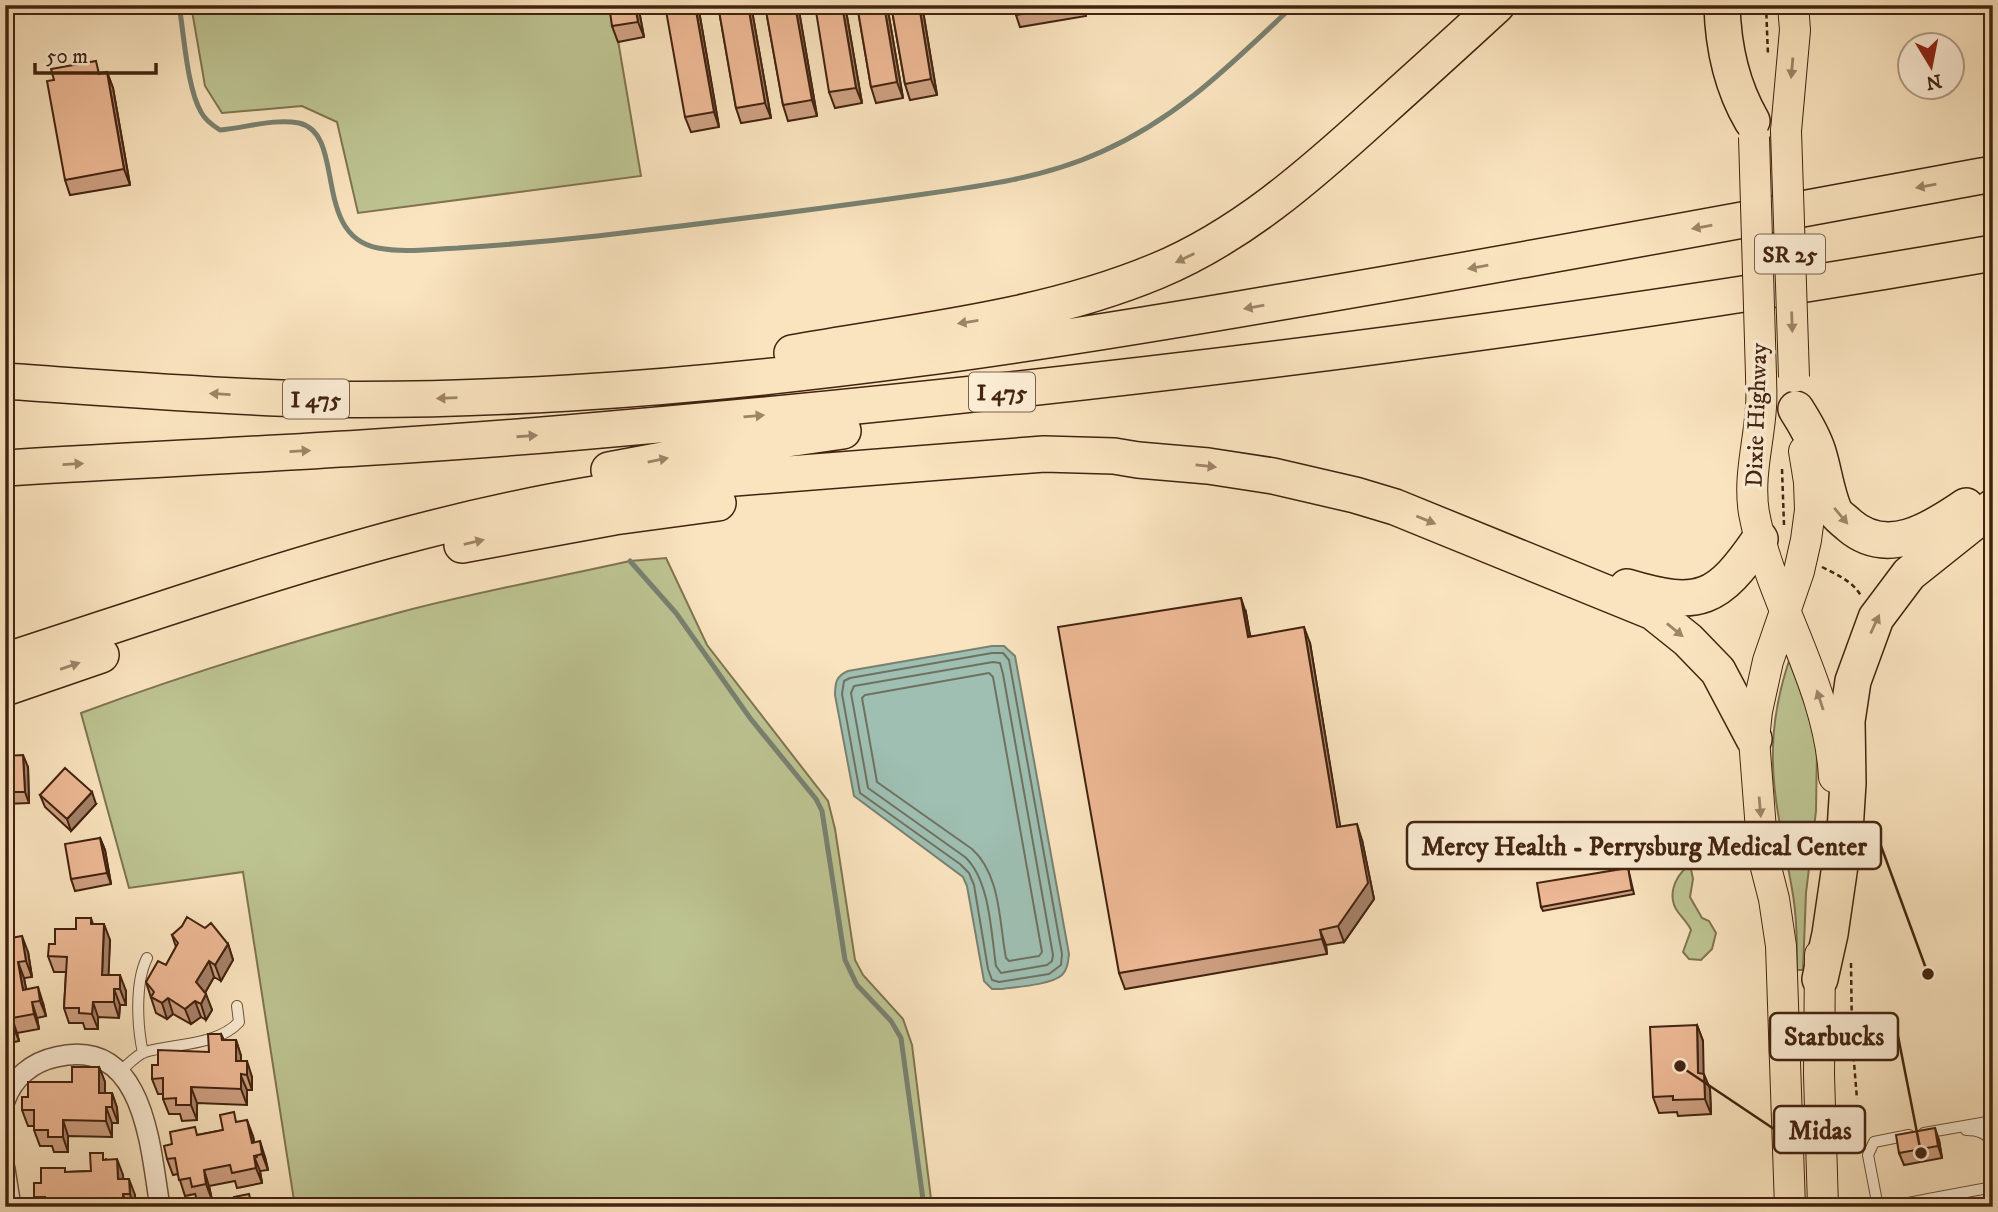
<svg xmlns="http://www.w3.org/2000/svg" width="1998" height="1212" font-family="'IM FELL DW Pica',serif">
<rect width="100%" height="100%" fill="#fae4bf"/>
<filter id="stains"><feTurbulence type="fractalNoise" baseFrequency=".00286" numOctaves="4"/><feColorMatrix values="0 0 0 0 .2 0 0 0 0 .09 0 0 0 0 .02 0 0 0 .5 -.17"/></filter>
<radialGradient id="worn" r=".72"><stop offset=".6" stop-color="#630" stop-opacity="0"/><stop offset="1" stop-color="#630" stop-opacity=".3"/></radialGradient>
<!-- green -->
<path fill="#bdc492" stroke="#807450" stroke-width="2" d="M191,5h421l29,171 -283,37 -21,-91 -35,-16 -80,7 -17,-27z
M666,558l41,87 121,156 7,28 20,131 8,15 40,44 9,26 20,162h-637l-52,-335 -114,16 -48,-175c105,-39 212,-72 320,-101 75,-20 153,-34 229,-51z
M1792,652l25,96 -1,63 -10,82 -3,77h-6c0,-27 0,-54 -5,-81 -8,-47 -21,-94 -19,-143 1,-33 8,-63 19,-94z
M1687,867l4,2 2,10 -3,18 12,21 7,3 7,12 -4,16 -11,11 -12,-1 -6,-7 8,-22c-3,-7 -8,-11 -13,-18 -11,-15 -4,-34 9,-45z"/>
<!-- water -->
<path fill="#9ebfb2" stroke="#798171" stroke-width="2" d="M992,646h12l11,10 54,298c-1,7 -1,15 -7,21 -11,10 -47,12 -62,14h-8l-8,-8 -17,-95 -4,-9 -109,-81 -19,-101c0,-12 1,-19 13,-24z"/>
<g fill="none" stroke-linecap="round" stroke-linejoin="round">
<!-- shore -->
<path stroke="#707160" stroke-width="2" d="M992,653h11l6,7 53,294 -1,11 -12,9 -50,8 -7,-2 -4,-11 -14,-84 -5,-12 -9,-9 -100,-71 -18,-99 2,-13 6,-3z
M993,662l7,1 3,11 50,281 -1,6 -5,4 -46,8 -5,-7c-5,-33 -6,-86 -31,-109l-97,-69 -17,-95 3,-7z
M989,673l4,4 49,275 -3,4 -30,5 -3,-3c-7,-36 -5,-83 -34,-109l-95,-67 -15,-84 3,-3z"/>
<!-- stream -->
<path stroke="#798171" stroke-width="5" d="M179,5c5,29 8,83 22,107 4,8 11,13 19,18 25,-2 54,-12 79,-7 48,11 12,112 79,125 26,5 53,1 80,0 46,-3 93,-7 139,-12 95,-11 190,-23 285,-36 73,-11 151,-17 219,-48 79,-35 131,-89 193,-147
M630,561l46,52 74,105 66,81 6,12 23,149 12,25 34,36 10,17 23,169"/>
<defs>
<path id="service" d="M143,1053c-6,-27 -8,-71 4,-95
M119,1072c8,-6 17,-17 26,-20 30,-9 72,-6 94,-30l-2,-16
M1966,1130c12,0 22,3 27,15
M1924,1133l69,-12
M1934,1198l59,-11
M1878,1207l-10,-52 6,-13 35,-7
M1888,1207l46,-9 1,9"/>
<path id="minor" d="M5,1101c8,-23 27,-39 51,-44 89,-21 94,90 104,150
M5,1169l6,38"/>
<path id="primary" d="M1786,131l9,-101 -2,-25
M1761,375c0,10 1,21 0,32 -2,35 -13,70 -7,106 17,91 75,170 80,264
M1820,955l-1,120 4,132
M1790,1207l-9,-261 -7,-47 -11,-43 -9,-117 3,-28 11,-50 31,-90 7,-31 4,-30 -1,-28 -5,-31"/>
<path id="motorway" d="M1722,5c1,42 9,80 30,116
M792,353c122,-22 250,-34 365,-82 84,-35 153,-96 219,-156 40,-36 81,-73 121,-110
M5,381c101,7 202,15 302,18 87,2 175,-1 262,-6 235,-14 468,-49 700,-89 241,-40 482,-86 724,-130
M1796,409c9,14 17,27 22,43 6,19 8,39 16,58 3,6 10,10 15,15 38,33 82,5 117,-19
M5,468c188,-11 375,-19 562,-35 478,-41 953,-98 1426,-180
M609,470l129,-24 105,-15
M462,545l152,-28 104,-14
M1627,587c73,22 91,13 133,-48
M5,661c222,-72 446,-155 679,-179l360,-28 70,2 24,4 70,6 65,10 82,19 40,12 258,105 35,28 30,31 36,68
M5,688l96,-33
M1820,979l10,-45 15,-103 3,-48 -1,-62 6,-40 23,-63 33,-44 84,-67"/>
</defs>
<!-- service casing -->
<use href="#service" stroke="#70533b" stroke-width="12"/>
<!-- minor casing -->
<use href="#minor" stroke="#70533b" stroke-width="22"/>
<!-- primary casing -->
<use href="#primary" stroke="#42230f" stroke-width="32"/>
<!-- motorway casing -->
<use href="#motorway" stroke="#42230f" stroke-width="38"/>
<!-- path -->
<path stroke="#42230f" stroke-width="2.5" stroke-dasharray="5 3.5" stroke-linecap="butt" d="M1766,5l2,50
M1782,469l2,56
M1822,567c15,8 31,14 39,29
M1851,963l1,75 5,61"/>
<!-- service -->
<use href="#service" stroke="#fcedd5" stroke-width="10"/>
<!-- minor -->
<use href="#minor" stroke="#fcedd5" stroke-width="19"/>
<!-- primary -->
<use href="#primary" stroke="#fae4bf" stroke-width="30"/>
<!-- motorway -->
<use href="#motorway" stroke="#fae4bf" stroke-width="35"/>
<defs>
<path id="primary-bridge" d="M1786,131l8,246
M1754,137l7,238"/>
</defs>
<!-- primary-bridge casing -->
<use href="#primary-bridge" stroke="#42230f" stroke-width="32" stroke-linecap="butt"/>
<!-- primary-bridge -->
<use href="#primary-bridge" stroke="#fae4bf" stroke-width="30"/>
</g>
<!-- wall -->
<path fill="#cea082" stroke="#42230f" stroke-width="2" d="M638,5l6,32 -26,5 -6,-16z
M698,5l21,122 -28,5 -6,-15z
M718,5h33l20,113 -30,5 -5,-15z
M765,5h33l19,111 -29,5 -5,-16z
M845,5l17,98 -27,5 -6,-16z
M857,5h30l16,93 -27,5 -5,-16z
M891,5h31l15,90 -27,5 -5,-16z
M1014,5h70l2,11 -66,11 -4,-12z
M107,72l6,16 17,97 -60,10 -5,-15 36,-107z
M1246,613l4,23 60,7 30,184 22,13 12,59 -30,43 -18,3 1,9 -202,35 -6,-16z
M5,756l23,11 1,36 -24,1z
M40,795l56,9 -25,27 -26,-24z
M100,838l5,12 6,34 -36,7 -4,-12z
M1628,868l6,26 -91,17 -2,-4z
M91,918l2,6 17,16 -2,35 18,16v14h-6l-1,13 -21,-1v12h-13l-2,-6h-14l-5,-15 2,-36h-12l-6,-16 7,-12z
M172,935l56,9 5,16 -12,21 -7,-4 -9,16 7,17 -6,10 -5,-3 -10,7 -18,-10 -6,5 -11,-6 -10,-31 20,-17 10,-18z
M5,939l23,13 4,25 -8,1 2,11 17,14 3,13 -9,2 2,11 -22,4 2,8 -14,3z
M1697,1025l6,16v33l7,15 1,25 -33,2 -1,-4 -18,1 -6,-16z
M221,1034l3,6h12l5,16v5l11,16v13h-5v15l-50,-2v17l-15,1 -2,-7h-11l-6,-15v-5h-5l-6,-15 6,-14 51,-13z
M99,1067l6,15v11h7l5,15 1,15h-6v14l-44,-1v16h-14l-2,-6h-12l-6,-16v-4h-6l-6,-16 6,-13 44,-15z
M237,1122l16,14 1,6 11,15 3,13 -8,1 2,12 -25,5 -2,-7 -26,5 3,14 -14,3 -3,-9 -10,2 -7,-22 -5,1 -6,-16 5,-15 26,-9 25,-5z
M1939,1140l3,18 -38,7 -5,-12z
M106,1159l17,16v4l12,16v12h-98l-3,-10 7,-14 26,-11 24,-1z"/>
<!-- shaded-wall -->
<path fill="#a7826a" stroke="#42230f" stroke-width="2" d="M635,5h3l6,32 -6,-15z
M695,5h3l21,122 -5,-15z
M748,5h3l20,113 -6,-15z
M795,5h3l19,111 -5,-16z
M842,5h3l17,98 -6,-15z
M884,5h3l16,93 -6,-16z
M919,5h3l15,90 -6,-16z
M107,72l6,16 17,97 -6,-16z
M1241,598l5,15 7,39 -5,-15z
M1304,627l6,16 33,200 -6,-16z
M23,755l5,12 1,36 -4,-11z
M92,792l4,12 -25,27 -4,-12z
M1357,824l5,16 12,59 -30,43 -6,-16z
M100,838l5,12 6,34 -4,-11z
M104,924l6,16 -2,51 -6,-16z
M1320,930l6,15 1,9 -5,-15z
M22,936l6,16 4,25 -6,-16z
M228,944l5,16 -12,21 -6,-16z
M209,961l5,16 -12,21 -6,-16z
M18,962l6,16 5,27 -6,-15z
M120,975l6,16v14l-6,-16z
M38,987l5,16 3,13 -6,-15z
M114,989l6,16 -1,13 -5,-16z
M206,994l6,16 -6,10 -5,-16z
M168,998l5,16 -6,5 -5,-16z
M195,1001l6,16 -10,7 -6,-15z
M32,1002l5,16 2,11 -5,-15z
M93,1002l5,15v12l-6,-15z
M12,1018l5,15 2,8 -6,-15z
M1697,1025l6,16 1,48 -6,-16z
M236,1040l5,16v20l6,14v15l-6,-16 -5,-28z
M247,1061l5,16v13l-5,-15z
M99,1067l6,15v27l-6,-16z
M1704,1074l6,15 1,25 -6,-15z
M191,1087l6,16v17l-6,-15z
M112,1093l5,15 1,15 -6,-16z
M106,1107l6,16v14l-6,-16z
M63,1120l5,16v16l-5,-15z
M247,1120l6,16 4,22 -5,-15z
M1935,1128l4,12 3,18 -4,-12z
M260,1141l5,16 3,13 -6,-16z
M254,1156l6,15 2,12 -6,-15z
M117,1159l6,16 1,20 -6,-16z
M204,1170l5,16 3,14 -6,-16z
M129,1179l6,16v12h-1l-4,-13z
M123,1194l4,13h-4z"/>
<!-- building -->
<path fill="#efba97" stroke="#42230f" stroke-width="2" d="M609,5h26l3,17 -26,4z
M665,5h30l19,107 -29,5z
M718,5h30l17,98 -29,5z
M765,5h30l17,95 -29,5z
M815,5h27l14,83 -27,4z
M857,5h27l13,77 -26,5z
M891,5h28l12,74 -26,5z
M1014,5h61l-59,10z
M96,61l3,13 8,-2 17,97 -59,11 -18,-99 7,-1 -3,-11z
M1241,598l7,39 56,-10 33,200 20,-3 11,59 -30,43 -18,4 2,9 -203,34 -61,-346z
M23,755l2,37h-20v-36z
M65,768l27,24 -25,27 -27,-24z
M100,838l7,35 -36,6 -6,-35z
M1628,868l4,22 -91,17 -4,-24z
M187,917l18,11 6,-5 17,21 -13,21 -6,-4 -13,21 10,12 -5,10 -6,-3 -10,8 -17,-11 -6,5 -11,-6 3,-5 -8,-10 12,-21 8,4 12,-22 -6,-8 10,-9z
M76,918h15v6h13l-2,51h18v14h-6v13h-21l-1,12 -13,-1v-5h-15l3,-51 -19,-1 1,-12h6v-15h21z
M22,936l4,25 -8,1 5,28 15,-3 2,14 -8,1 2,12 -22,4 1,8 -8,1v-88z
M1697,1025l1,48 6,1 1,25 -32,1v-4l-20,1 -3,-70z
M208,1034h13l1,6h14v21h11v14l-6,-1v15l-50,-2v18h-15v-7l-13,1v-21l-11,1v-14h6v-15l51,2z
M72,1067h27v26h13v14h-6v14l-43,-1v17h-15v-7h-14v-20h-12v-13h6v-15h44z
M234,1112l2,10 11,-2 5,23 8,-2 2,13 -8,2 2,12 -24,5 -2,-8 -26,5 2,14 -14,3 -2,-9 -11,2 -4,-22 -8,1 -3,-13 8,-2 -2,-12 25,-5 2,8 26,-5 -3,-15z
M1935,1128l3,18 -39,7 -3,-18z
M90,1153h13v7l14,-1 1,20h11l1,15h-7v13h-77l-1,-10h-11v-14h7v-15h24v4l26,-1z
M249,1194l2,8 14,-2 2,7h-30l-3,-10z"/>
<!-- one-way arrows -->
<defs><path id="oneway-solid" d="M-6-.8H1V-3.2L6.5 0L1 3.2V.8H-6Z" transform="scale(1.75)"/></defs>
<g fill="#9e8467">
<use href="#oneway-solid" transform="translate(1792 68) rotate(95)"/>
<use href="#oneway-solid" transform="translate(1926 186) rotate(170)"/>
<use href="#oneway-solid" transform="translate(1702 227) rotate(170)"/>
<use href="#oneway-solid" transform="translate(1185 258) rotate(154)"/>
<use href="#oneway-solid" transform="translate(1478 267) rotate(170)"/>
<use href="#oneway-solid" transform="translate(1254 307) rotate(170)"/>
<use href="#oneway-solid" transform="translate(968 322) rotate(171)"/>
<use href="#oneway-solid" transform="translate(1792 322) rotate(88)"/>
<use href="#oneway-solid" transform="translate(220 394) rotate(-177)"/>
<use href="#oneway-solid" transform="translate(447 398) rotate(178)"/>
<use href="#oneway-solid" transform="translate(754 416) rotate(-5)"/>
<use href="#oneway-solid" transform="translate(527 436) rotate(-4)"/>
<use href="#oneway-solid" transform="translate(300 451) rotate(-3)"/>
<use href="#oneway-solid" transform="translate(658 460) rotate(-11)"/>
<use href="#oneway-solid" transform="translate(73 464) rotate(-3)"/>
<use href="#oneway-solid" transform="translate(1206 466) rotate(6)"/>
<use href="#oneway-solid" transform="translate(1841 516) rotate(50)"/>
<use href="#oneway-solid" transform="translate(1426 520) rotate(22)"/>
<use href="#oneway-solid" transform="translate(474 542) rotate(-13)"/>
<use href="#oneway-solid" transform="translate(1875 624) rotate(-65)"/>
<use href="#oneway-solid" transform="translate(1675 630) rotate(39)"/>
<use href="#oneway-solid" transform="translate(70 666) rotate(-19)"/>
<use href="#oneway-solid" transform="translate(1820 700) rotate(-108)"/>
<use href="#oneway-solid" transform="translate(1760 807) rotate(85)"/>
</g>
<g text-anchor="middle" stroke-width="7" stroke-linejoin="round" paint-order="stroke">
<!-- shield labels -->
<g fill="#fcedd5" stroke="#7a604a" stroke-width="2">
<rect x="1755" y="234.5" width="70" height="39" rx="5"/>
<rect x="969" y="372.5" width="66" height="39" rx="5"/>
<rect x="283" y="379.5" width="66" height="39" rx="5"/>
</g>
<g font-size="23" font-weight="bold" fill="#42230f">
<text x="1790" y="262">SR 25</text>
<text x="1002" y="400">I 475</text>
<text x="316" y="407">I 475</text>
</g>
<!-- street labels -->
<g font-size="24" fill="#42230f" stroke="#fcedd5">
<text transform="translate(1756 415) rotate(-88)" y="8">Dixie Highway</text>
</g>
</g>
<!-- callouts -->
<path fill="none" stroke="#42230f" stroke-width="2.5" d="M1928 974L1881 846M1921 1153L1898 1036M1680 1066L1774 1129"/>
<g fill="#42230f" stroke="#fcedd5" stroke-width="2.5">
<circle cx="1928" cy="974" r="7"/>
<circle cx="1921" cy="1153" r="7"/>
<circle cx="1680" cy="1066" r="7"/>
</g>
<g fill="#fcedd5" stroke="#42230f" stroke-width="2.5">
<rect x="1407" y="822" width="474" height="47" rx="7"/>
<rect x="1770" y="1013" width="128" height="47" rx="7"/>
<rect x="1774" y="1106" width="91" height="47" rx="7"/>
</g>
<g font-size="26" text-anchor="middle" font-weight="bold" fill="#42230f">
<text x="1644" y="855">Mercy Health - Perrysburg Medical Center</text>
<text x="1834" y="1045">Starbucks</text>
<text x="1820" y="1139">Midas</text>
</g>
<!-- margin -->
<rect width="1998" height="1212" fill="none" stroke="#fae4bf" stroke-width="28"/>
<rect x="7" y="7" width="1984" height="1198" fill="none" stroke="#42230f" stroke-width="3.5"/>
<rect x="14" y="14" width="1970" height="1184" fill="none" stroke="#42230f" stroke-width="2"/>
<!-- north arrow -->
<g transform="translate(1931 66) rotate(170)"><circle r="33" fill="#fcedd5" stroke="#b29c86" stroke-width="2"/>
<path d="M0-5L12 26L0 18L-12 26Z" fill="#8f2418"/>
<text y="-10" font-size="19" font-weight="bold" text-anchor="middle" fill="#42230f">N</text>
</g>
<!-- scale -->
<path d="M35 63v10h121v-10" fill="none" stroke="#42230f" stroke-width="3.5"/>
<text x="46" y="63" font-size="21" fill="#42230f" stroke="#fcedd5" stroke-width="5" paint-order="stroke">50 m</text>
<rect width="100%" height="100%" filter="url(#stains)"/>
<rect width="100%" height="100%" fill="url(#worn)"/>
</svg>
